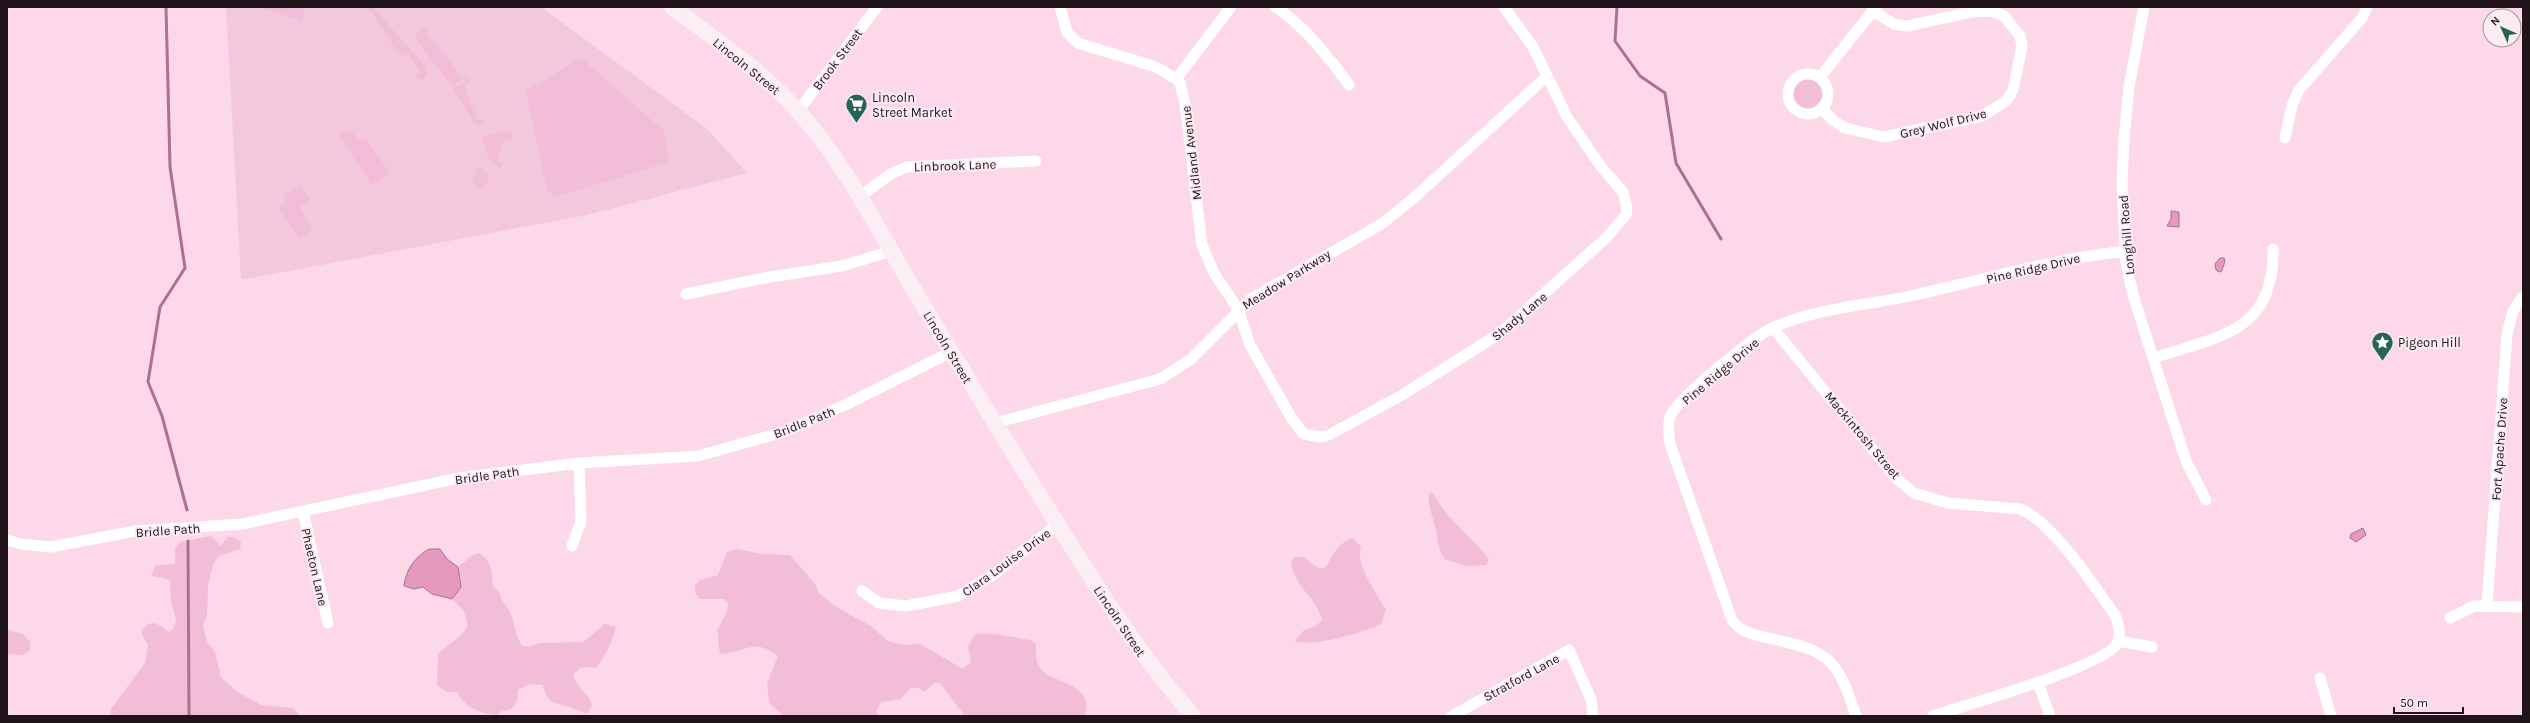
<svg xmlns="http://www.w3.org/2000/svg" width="2530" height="723" font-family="Karla,sans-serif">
<rect width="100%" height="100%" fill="#fcd8e8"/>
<!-- built -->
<path fill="#f3c8dc" d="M226,7h315l165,121 41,45 -160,42 -346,65z"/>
<!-- green -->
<path fill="#f2bdd6" d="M258,7h47l-3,14z
M368,7h5l53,60 1,8 -4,5 -8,-1v-3l5,-4 -12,-18 -8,2z
M426,27l4,3 -4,4 19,20 16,24 6,-3 2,2 -17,9 -35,-45 -1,-8z
M581,58l83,73 5,31 -113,35 -9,-7 -21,-99z
M470,79l1,2 -7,4 13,35h9l-4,6 -8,-3 -21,-35z
M1792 94a15 15 0 1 1 30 0a15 15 0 1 1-30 0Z
M349,130l12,11 5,-2 24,34 -18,12 -33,-49z
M510,131l2,2v6l-8,1 -7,21 7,3 -4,5 -12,-12 -6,-17 4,-5z
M479,165l8,8 2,7 -4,5 -7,3 -5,-5z
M301,185l9,15 -11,7 14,23 -14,8 -21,-31 7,-5 -1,-7z
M1429,492l5,2c13,26 37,42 55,65l-3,6 -20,1 -21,-7c-9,-14 -6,-19 -10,-33 -3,-13 -8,-21 -6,-34z
M211,536l10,10 6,-9h6l8,5 -1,7 -21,7 -6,8 -5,21 -1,30 -4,10 4,17 8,10 6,25 15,14 25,14 32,3 8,8h-191l1,-7 34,-46 3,-19 -6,-9v-5l6,-6 8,-1 13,9 4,-3 3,-9 -5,-19 -1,-20c-6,-5 -13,-2 -19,-6l5,-10 19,-1v-16l5,-6z
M1353,538l8,9c-7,15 17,49 25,63l-5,14c-19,9 -66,23 -86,17l9,-11 12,-4 6,-6c-5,-22 -28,-33 -31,-58l4,-5h9l15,12 7,-2c7,-13 12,-24 27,-29z
M738,549l23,5 29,1 25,29 4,9 19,15 33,18 17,15 15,4 17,-1 43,25 8,-7 -3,-16 8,-12c19,-2 36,4 55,6l5,4c0,9 -1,16 4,24 10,15 57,15 44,48h-119l-25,-33h-6l-9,9 -7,-4h-7l-10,11 -20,3 -5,10 4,4h-96l-15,-13 -2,-20 11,-27c-23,-19 -34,-3 -58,-2l-3,-24 10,-18 1,-9 -4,-4h-25l-4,-7v-7l5,-5 18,-5 9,-23z
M479,553c13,7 13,20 14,33l7,7c1,9 6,11 10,19 5,12 5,23 12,34l7,1 10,-4 44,-1 22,-18 11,3c-2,10 -13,34 -20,41l-15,-1 -8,8c5,16 17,18 19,31l-5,7c-9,-1 -14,-6 -21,-7 -17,-4 -17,-4 -24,-21l-12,-1 -12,6 -1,12 -7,8 -8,1 -5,4c-17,-1 -33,-8 -40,-23h-10l-10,-7 1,-31c10,-10 23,-16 30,-28l-4,-15 -12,-12 9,-12 -3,-20 13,-11z
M7,630l16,4 7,8v8l-7,5 -16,-1z"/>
<!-- water -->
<path fill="#e699be" stroke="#ab718d" d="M2171,211l8,1v15l-12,-1 4,-7z
M2220,258h4l1,3 -3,10 -3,1 -3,-2 -1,-6z
M2363,528l3,7 -10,7 -6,-4 1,-4z
M429,549h11l7,10 11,8 3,20 -9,12 -20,-5 -9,-7 -9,2 -10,-3c2,-17 11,-29 25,-37z"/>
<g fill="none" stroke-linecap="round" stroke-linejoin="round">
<!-- stream -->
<path stroke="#ab718d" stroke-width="3" d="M166,7l4,160 15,101 -25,39 -12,75 14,34 25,94
M1617,7l-2,34 25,35 25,17 11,70 45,76
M188,541l1,175"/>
<!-- minor -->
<path stroke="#fff" stroke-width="11" d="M1060,7l7,25 11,11 78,24 20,12
M1231,7l-55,72 4,4 5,21 17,141 12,28 24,36 12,36 42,74 12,15 16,3 9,-2 73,-40 97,-61 107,-96 20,-23 1,-7 -4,-16 -21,-24 -35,-51 -34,-70 -29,-40
M1276,7c30,21 52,49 73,78
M2144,7l-15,80 -5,52 -2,46 4,78 7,32 53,166 20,39
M1788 94a20 20 0 1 1 40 0a20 20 0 1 1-40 0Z
M1820,77l56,-70
M1822,109l12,12 11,7 39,9 98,-21 24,-15 7,-11 9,-44 -2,-10 -16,-20 -14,-5 -18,1 -65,14 -13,-2 -21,-13
M798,111l79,-104
M2285,138l7,-33 7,-15 63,-72 5,-11
M859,197l32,-23 15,-7 130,-6
M686,294l84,-17 72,-11 49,-15
M1773,328l123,150 18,15 34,10 72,6c33,13 74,77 95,106 4,10 7,21 1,30 -15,22 -150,60 -183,71
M2153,358c64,-21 122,-25 120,-109
M995,423l165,-44 30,-19 61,-61 132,-76 32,-26 132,-121
M303,511l25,112
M7,540l14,4 30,3 84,-16 107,-7 217,-46 120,-15 119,-7 86,-24 61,-27 106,-53
M572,546l9,-25 -2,-58
M862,591l17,12 27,3 52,-10 36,-22 64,-50
M2487,605l20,-271 6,-23 9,-14
M2450,618l24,-12 49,1
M2118,641l34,6
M2320,678l11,38
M2038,682l12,34
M1452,716l117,-66 22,49 2,17
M1856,716c-20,-63 -30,-65 -92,-79 -13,-3 -24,-6 -32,-17l-62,-176c-1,-9 -3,-18 0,-27 5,-17 86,-82 104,-90 44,-19 95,-22 141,-32 70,-16 139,-36 210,-44"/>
<!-- secondary -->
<path stroke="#fbeef4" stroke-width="16" d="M672,7c47,35 95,67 133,112 45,53 77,117 112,176 42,70 85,140 128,209 46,74 90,146 148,212"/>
</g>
<!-- icons -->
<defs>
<symbol id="supermarket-pin" viewBox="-11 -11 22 30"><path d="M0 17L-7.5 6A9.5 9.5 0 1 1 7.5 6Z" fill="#276551" stroke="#fbecf3"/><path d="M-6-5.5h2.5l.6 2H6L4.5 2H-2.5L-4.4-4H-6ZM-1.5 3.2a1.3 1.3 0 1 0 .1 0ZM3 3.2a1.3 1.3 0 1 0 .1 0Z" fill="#fff"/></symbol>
<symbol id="sight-pin" viewBox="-11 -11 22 30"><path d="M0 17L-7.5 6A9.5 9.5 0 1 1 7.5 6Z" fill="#276551" stroke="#fbecf3"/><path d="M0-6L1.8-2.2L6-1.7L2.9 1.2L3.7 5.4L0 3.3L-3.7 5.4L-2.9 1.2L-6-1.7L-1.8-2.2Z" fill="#fff"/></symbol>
</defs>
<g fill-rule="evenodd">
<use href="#supermarket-pin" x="844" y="92" width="25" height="34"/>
<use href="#sight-pin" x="2370" y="330" width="25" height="34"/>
</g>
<g text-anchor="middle" stroke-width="4" stroke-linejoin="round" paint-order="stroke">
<!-- street labels -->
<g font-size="13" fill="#20141a" stroke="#fbecf3">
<text transform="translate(837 59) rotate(-53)" y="5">Brook Street</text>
<text transform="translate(747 66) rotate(39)" y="5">Lincoln Street</text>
<text transform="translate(1943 123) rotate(-14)" y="5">Grey Wolf Drive</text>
<text transform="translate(1191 153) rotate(-97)" y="5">Midland Avenue</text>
<text transform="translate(955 165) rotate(-2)" y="5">Linbrook Lane</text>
<text transform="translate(2126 235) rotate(-95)" y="5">Longhill Road</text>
<text transform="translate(2033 268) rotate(-13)" y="5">Pine Ridge Drive</text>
<text transform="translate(1286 279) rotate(-32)" y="5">Meadow Parkway</text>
<text transform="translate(1519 316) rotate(-40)" y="5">Shady Lane</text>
<text transform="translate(948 347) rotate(59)" y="5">Lincoln Street</text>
<text transform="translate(1720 371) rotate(-40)" y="5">Pine Ridge Drive</text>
<text transform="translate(804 422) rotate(-22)" y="5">Bridle Path</text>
<text transform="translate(1863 435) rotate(50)" y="5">Mackintosh Street</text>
<text transform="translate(2499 449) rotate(-86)" y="5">Fort Apache Drive</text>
<text transform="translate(487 475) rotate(-8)" y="5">Bridle Path</text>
<text transform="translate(168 530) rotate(-4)" y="5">Bridle Path</text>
<text transform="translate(1006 562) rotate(-36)" y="5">Clara Louise Drive</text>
<text transform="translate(315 567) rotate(77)" y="5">Phaeton Lane</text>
<text transform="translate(1120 621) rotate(56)" y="5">Lincoln Street</text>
<text transform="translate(1521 677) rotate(-29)" y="5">Stratford Lane</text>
</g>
<!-- poi labels -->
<g font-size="13" fill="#20141a" stroke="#fbecf3" text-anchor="start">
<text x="872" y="102">Lincoln<tspan x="872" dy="15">Street Market</tspan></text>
<text x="2398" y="347">Pigeon Hill</text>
</g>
</g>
<!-- border -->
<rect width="2530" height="723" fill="none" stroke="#20141a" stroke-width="16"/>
<!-- north arrow -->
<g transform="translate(2502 28) rotate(315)"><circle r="19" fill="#fbecf3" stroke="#a3969c"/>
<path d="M0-3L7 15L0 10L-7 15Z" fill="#276551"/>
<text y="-6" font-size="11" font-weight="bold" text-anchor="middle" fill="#20141a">N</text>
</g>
<!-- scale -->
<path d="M2394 707v6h69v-6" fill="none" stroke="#20141a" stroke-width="2"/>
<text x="2400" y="707" font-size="12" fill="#20141a" stroke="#fbecf3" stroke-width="3" paint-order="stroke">50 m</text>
</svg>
